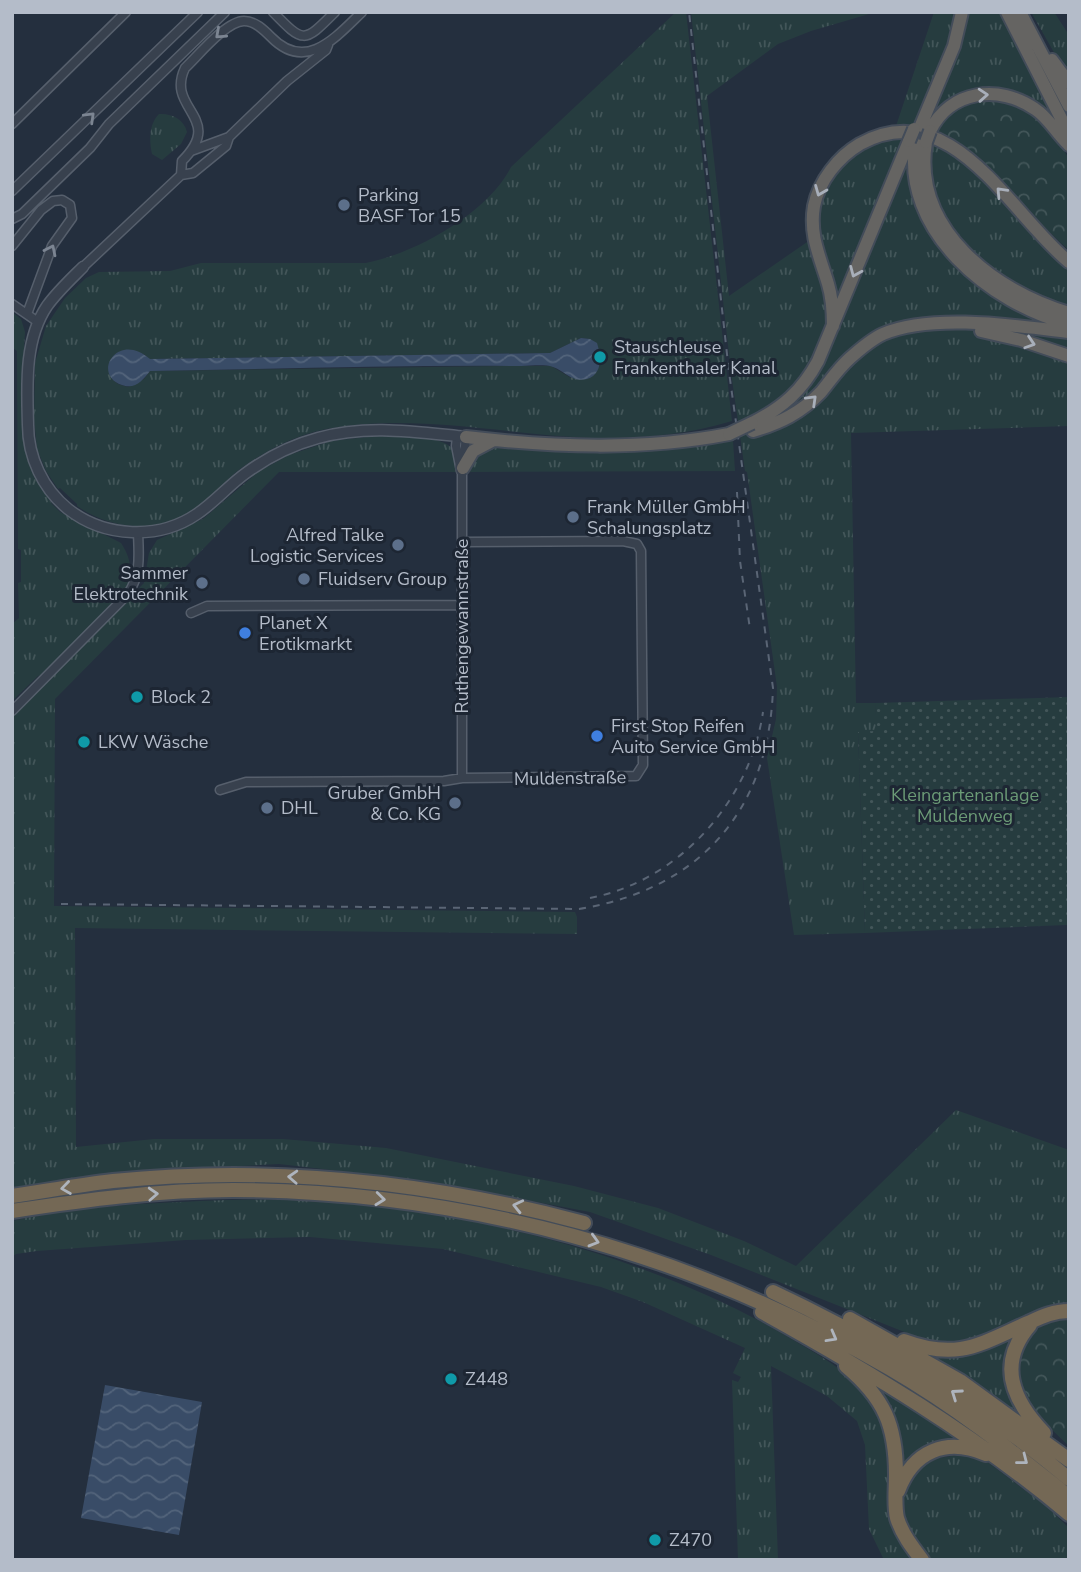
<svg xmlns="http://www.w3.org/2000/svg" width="1081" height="1572" font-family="'Nunito Sans',sans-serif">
<defs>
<pattern id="grass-tufts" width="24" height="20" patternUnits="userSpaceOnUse" patternTransform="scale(1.75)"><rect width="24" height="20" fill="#263c3f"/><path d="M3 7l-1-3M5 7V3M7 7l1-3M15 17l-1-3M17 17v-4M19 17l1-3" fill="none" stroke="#435659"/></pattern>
<pattern id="forest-crowns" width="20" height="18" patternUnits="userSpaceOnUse" patternTransform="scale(1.75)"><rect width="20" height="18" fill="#263c3f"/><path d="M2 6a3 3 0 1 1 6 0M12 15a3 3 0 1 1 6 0" fill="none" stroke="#435659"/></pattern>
<pattern id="garden-dots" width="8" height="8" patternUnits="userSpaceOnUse" patternTransform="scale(1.75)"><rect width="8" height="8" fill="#263c3f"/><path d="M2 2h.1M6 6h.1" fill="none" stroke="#435659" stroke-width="1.8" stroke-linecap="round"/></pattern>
<pattern id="water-waves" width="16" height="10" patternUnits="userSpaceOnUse" patternTransform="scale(1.75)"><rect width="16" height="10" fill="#394c67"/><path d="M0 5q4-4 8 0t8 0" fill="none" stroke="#53647b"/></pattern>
</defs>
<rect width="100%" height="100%" fill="#242f3e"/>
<!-- grass -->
<path fill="url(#grass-tufts)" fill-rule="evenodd" d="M676,12h10l46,409c-45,14 -94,18 -142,17 -88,-4 -176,-25 -264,-9 -31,6 -61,22 -86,40 -13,10 -23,22 -35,33 -38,32 -89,31 -128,4v-2l-17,-16 -2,1 -12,-18 -9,-22 -3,-30 1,-56 11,-37 19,-28 21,-20 13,-6 71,-1 31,-8h165c50,-10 122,-50 145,-96zM581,338l9,1 -19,39 -20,-12h-45l-356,5 -6,8 -16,8 -10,-3 -6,-5 32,-25 5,5 401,-6z
M691,12h185l-65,19 -33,13 -71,52 22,200 84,-58 4,-43 43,-51 36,-18 38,-114h24l-4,18 -45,124v24l10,37 25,36 33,34 30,19 30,16v13l32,3v90l-218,7 5,270h19l2,28 -19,2 7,200 -71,2 -27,-177 9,-39 1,-32 -30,-215 -2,-1 -14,-99z
M968,12h32l49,99 -2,2c-36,-31 -85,-37 -115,5l-2,-1 23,-52z
M1031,12h23l15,23v37l-13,-16z
M159,114c12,-1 25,5 28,18l-6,12 -19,16 -10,-6c-3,-14 -3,-30 7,-40z
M934,142c51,24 90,91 135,127v37c-65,-17 -155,-87 -135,-164z
M12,312l9,7 4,13 -3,47 1,60 13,40 16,25 8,8 61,31c12,18 13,36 0,53l-75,77 -8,3 -26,25v-77l7,-6 -1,-35 3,-1v-32l-3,-1 -1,-198 -5,-4z
M386,435c14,1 59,1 66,14 4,7 4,15 4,23h-177l-224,227 -1,207 521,6 2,5v17l-502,-6 1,219 78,-8h129l103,9 188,38 84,22 86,33 52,25 160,-156 113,40v154l-19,1 -79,36h-44l-216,-86 -121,-43 -163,-31 -148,-17 -155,8 -112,17v-475l25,-22 107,-109 5,-30 8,-13 46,-21 55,-47 31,-17 42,-14z
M733,441l2,30 -266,1v-10l19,-15 114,5z
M227,1200c30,0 61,-2 91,0 153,10 337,58 470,137 32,19 69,38 90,72 14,24 12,57 11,83l16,3 9,-20 18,-16 32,-5 22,7 60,45 23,22v32h-185l-15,-31 -4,-84 -8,-24 -30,-25 -56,-30 7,194h-40l-6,-180 6,2 3,-5 -8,-4 12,-25 -102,-46 -42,-15 -158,-38 -133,-12 -124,3 -149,11 -21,3 -4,3v-36c71,-16 143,-18 215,-21z
M1016,1332l5,83 -96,-63z
M869,1378l94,61 -59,32z"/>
<!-- forest -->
<path fill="url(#forest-crowns)" d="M984,99c38,3 67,26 85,60v91c-43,-35 -82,-98 -132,-117 13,-23 23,-27 47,-34z
M1052,1319h17v127c-28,-26 -71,-66 -43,-106 6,-8 18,-15 26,-21z"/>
<!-- garden -->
<path fill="url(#garden-dots)" d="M1069,697v225l-2,3 -202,8 -7,-201 18,-1 -1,-28z"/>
<!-- water -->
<path fill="url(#water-waves)" d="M581,338l9,1 7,4c4,13 6,31 -10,36 -15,4 -22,-8 -34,-12 -9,-3 -22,-1 -32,-1 -123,-1 -247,3 -371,5 -7,9 -15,19 -28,14 -31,-10 -5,-55 28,-26l400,-6z
M105,1385l97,17 -23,133 -98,-17z"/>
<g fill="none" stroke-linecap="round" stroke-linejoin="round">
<defs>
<path id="minor" d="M273,12c31,32 31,31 62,0
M12,124l114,-112
M191,151l38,-14 58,-56 39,-31 2,-5
M181,175l1,-14c44,-44 -17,-51 3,-93 13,-12 41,-47 59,-47 11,0 20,9 27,16 35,36 65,0 91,-25
M12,191l186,-179
M12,219l10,-5 68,-66 19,-24 116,-112
M12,246l29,-36 12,-9 9,-1 8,5 2,13 -20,28 -25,68
M83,267l98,-92 12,-2 33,-27 3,-9
M12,304l26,18
M457,436l-1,10 5,25
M191,613l16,-7 255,-1
M12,711l116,-117c13,-20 11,-38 10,-61
M462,778v-304l4,-37
M220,790l26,-8 198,-1 18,-3 174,-2 7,-11 -2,-214 -4,-7 -14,-3 -161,1"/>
<path id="tertiary" d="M83,267c-12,12 -26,25 -36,39 -23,34 -20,80 -19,119 0,32 15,64 40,84 37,29 91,31 129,5 18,-12 32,-29 49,-41 22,-16 46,-28 72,-35 49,-14 98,-6 148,-1"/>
<path id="trunk" d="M1007,12l62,122
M1020,12l49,94
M1052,60l17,23
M919,130l35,-84 8,-34
M930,131c20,-41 69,-47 105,-22 14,9 21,24 34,36
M916,140c-17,90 75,164 153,184
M926,142c-14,87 68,149 143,171
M833,326c0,-14 -1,-29 -5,-42 -8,-27 -19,-49 -14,-78 5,-25 24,-49 46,-62 92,-51 150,70 209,118
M981,331l40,9 48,16
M752,423c30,-15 50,-32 66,-62l91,-220
M753,431c27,-8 48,-18 68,-39 9,-11 17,-23 28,-33 10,-9 21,-19 34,-25 49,-21 134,-8 186,-2
M466,437c88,10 175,14 263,-3
M463,468l10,-17 19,-10"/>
<path id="motorway" d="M12,1196c34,-5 67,-11 101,-15 158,-16 318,1 471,42
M12,1211c73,-11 147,-21 221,-21 231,1 456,62 656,178 64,37 122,82 180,129
M773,1292c107,50 205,111 296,187
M762,1312c108,60 212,122 307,202
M850,1319l110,62 109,79
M1030,1325c-33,38 -18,75 14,108
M904,1341c54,20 76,3 124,-18 13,-6 25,-12 41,-12
M846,1366c38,32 50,59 50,109 0,13 -2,30 1,43 5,16 15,29 25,42
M898,1491c15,-40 48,-54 88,-37"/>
</defs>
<!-- minor casing -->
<use href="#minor" stroke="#565f6c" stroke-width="11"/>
<!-- tertiary casing -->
<use href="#tertiary" stroke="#565f6c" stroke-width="13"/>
<!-- trunk casing -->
<use href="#trunk" stroke="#434c59" stroke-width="16"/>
<!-- motorway casing -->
<use href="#motorway" stroke="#434c59" stroke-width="18"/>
<!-- minor -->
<use href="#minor" stroke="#38414e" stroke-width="8"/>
<!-- tertiary -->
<use href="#tertiary" stroke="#38414e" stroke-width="10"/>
<!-- trunk -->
<use href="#trunk" stroke="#656462" stroke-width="12"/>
<!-- motorway -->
<use href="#motorway" stroke="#746855" stroke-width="14"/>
<!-- rail -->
<path stroke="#5a6575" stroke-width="2" stroke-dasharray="7 7" stroke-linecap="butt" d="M737,492l3,69 10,68
M590,898c89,-17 160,-97 173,-186
M61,904l518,5c122,-20 190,-99 194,-221l-44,-316 -40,-360"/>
<defs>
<path id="trunk-bridge" d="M909,141l5,-12
M926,142l4,-11
M729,434l23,-11"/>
</defs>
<!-- trunk-bridge casing -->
<use href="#trunk-bridge" stroke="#434c59" stroke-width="16" stroke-linecap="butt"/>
<!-- trunk-bridge -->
<use href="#trunk-bridge" stroke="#656462" stroke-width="12"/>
</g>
<!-- one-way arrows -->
<defs><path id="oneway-chevron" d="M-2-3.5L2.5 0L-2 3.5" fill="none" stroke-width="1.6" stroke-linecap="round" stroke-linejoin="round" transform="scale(1.75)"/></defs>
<g stroke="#7c8592">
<use href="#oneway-chevron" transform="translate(220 34) rotate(138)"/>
<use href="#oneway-chevron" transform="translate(90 117) rotate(-44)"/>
<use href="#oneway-chevron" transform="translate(51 250) rotate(-64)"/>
</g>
<g stroke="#a8afba">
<use href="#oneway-chevron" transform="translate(983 95) rotate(-4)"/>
<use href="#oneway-chevron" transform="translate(820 191) rotate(112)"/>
<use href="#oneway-chevron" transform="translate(1001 192) rotate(-133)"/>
<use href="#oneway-chevron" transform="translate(855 272) rotate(113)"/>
<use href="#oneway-chevron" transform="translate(1030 343) rotate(18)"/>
<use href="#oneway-chevron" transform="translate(812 400) rotate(-44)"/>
</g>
<g stroke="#aeb4bd">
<use href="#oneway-chevron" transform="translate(293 1177) rotate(-177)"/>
<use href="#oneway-chevron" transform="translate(66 1188) rotate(172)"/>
<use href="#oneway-chevron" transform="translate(153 1194) rotate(-3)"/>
<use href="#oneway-chevron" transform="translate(380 1199) rotate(6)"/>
<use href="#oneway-chevron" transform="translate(518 1206) rotate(-167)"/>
<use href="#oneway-chevron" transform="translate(594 1241) rotate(16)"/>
<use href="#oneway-chevron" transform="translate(832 1337) rotate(29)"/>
<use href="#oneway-chevron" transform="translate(956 1394) rotate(-145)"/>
<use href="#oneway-chevron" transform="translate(1023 1460) rotate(38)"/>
</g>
<!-- markers -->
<g fill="#5c6f8a" stroke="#1d2633" stroke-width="2.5">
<circle cx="344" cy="205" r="7"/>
<circle cx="573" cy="517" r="7"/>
<circle cx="398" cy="545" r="7"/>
<circle cx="304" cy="579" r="7"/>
<circle cx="202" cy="583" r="7"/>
<circle cx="455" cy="803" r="7"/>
<circle cx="267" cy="808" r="7"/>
</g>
<g fill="#0f9aa8" stroke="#1d2633" stroke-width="2.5">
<circle cx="600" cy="357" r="7"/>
<circle cx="137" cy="697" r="7"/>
<circle cx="84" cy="742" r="7"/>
<circle cx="451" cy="1379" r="7"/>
<circle cx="655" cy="1540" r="7"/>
</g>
<g fill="#3f7fe0" stroke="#1d2633" stroke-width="2.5">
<circle cx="245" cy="633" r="7"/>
<circle cx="597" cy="736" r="7"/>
</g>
<g text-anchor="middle" stroke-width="6" stroke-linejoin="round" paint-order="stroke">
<!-- poi labels -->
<g font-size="18" fill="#b4bcc9" stroke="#1d2633" text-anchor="start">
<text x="358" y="201">Parking<tspan x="358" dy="21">BASF Tor 15</tspan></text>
<text x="614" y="353">Stauschleuse<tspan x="614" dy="21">Frankenthaler Kanal</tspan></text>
<text x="587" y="513">Frank Müller GmbH<tspan x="587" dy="21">Schalungsplatz</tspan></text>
<text x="384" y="541" text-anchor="end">Alfred Talke<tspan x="384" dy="21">Logistic Services</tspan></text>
<text x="188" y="579" text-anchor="end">Sammer<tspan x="188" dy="21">Elektrotechnik</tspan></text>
<text x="318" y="585">Fluidserv Group</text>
<text x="259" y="629">Planet X<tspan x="259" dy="21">Erotikmarkt</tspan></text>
<text x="151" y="703">Block 2</text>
<text x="611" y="732">First Stop Reifen<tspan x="611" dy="21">Auito Service GmbH</tspan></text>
<text x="98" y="748">LKW Wäsche</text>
<text x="441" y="799" text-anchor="end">Gruber GmbH<tspan x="441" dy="21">&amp; Co. KG</tspan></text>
<text x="281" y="814">DHL</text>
<text x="465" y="1385">Z448</text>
<text x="669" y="1546">Z470</text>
</g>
<!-- street labels -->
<g font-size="18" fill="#b4bcc9" stroke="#1d2633">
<text transform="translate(462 626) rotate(-90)" y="6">Ruthengewannstraße</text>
<text transform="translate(570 778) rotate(-1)" y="6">Muldenstraße</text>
</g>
<!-- park labels -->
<g font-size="18" fill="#6b9a76" stroke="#1d2633">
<text x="965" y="801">Kleingartenanlage<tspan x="965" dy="21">Muldenweg</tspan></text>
</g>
</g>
<!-- border -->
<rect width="1081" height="1572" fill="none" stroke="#b4bcc9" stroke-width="28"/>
</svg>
